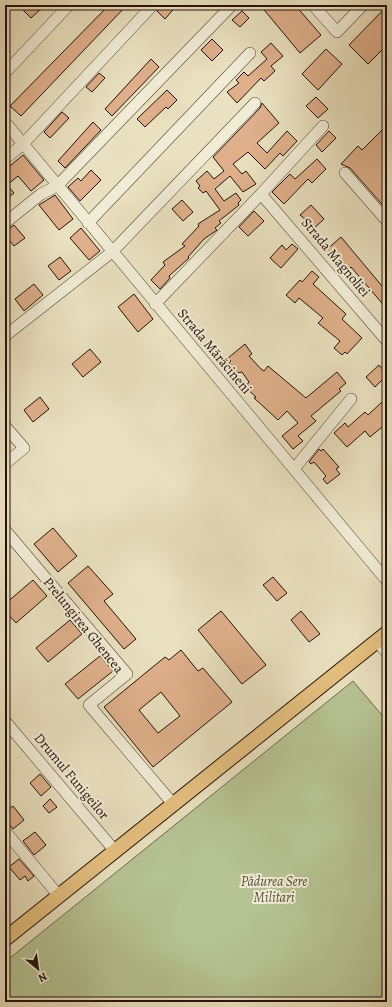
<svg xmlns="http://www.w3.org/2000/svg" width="392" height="1007" font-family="Alegreya,serif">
<rect width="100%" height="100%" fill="#eae1c0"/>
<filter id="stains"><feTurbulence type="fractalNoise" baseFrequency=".005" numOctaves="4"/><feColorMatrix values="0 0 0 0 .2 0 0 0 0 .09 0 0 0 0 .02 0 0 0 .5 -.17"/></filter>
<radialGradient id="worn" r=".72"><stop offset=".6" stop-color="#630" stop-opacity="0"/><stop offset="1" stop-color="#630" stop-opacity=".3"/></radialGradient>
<!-- green -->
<path fill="#b6c393" stroke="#6d6a4e" d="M353,681l34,40v281h-382v-40z"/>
<!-- building -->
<path fill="#dfb08b" stroke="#241108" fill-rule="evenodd" d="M18,5h19l4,4 -10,9z
M109,5h18l-106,111 -11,-10z
M162,5h15l-12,14 -8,-8z
M260,5h35l26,30 -21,18z
M387,6v39l-19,19 -19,-19z
M242,11l7,7 -9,9 -8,-7z
M212,39l11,11 -11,11 -11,-11z
M271,43l12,13 -12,10 4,5 -11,10 -3,-3 -24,25 -10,-11 12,-9 -3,-3 8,-8 4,4 19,-17 -6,-7z
M326,49l16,15 -24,26 -16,-16z
M151,59l8,8 -47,49 -7,-7z
M99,73l6,5 -13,14 -6,-5z
M167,90l10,10 -9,9 -2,-2 -21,20 -8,-8z
M316,97l12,12 -10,9 -12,-12z
M262,103l17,20 -22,20 10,10 20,-22 10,10 -14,15 -3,-3 -15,16 -17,-17 -15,12 9,10 4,-3 10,13 -13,8 -13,-16 -15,13 9,12 12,-8 5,7 -3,3 1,2 -20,16 2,2 -6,5 2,2 -13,9 -16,18 1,1 -20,18 1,2 -10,11 -9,-9 14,-15 -2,-3 22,-16 -3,-2 17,-18 -1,-2 22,-14 -14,-19 -3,2 -5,-5 2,-2 -4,-5 11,-10 7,8 10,-8 -11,-14 47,-49z
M62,112l7,6 -19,20 -6,-6z
M93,122l8,8 -36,38 -7,-7z
M387,125v85l-37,-42 -9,-4 17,-18 4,4z
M329,131l7,7 -14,14 -6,-7z
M23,155l21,25 -13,11 -13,-15 -11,9 7,8 -9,7v-30z
M317,159l9,10 -14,14 -4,-4 -24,25 -12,-12 18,-18 5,5z
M91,170l10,10 -21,21 -12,-14 10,-9 3,3z
M55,195l18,24 -14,11 -20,-25z
M182,200l11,12 -10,9 -11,-12z
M311,205l13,14 -14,13 -9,-10 4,-3 -5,-4z
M254,211l10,10 -16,15 -9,-9z
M14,225l11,13 -11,8 -9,-11v-3z
M81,228l19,23 -11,9 -19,-22z
M341,237l41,49 1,-2 4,4v21l-36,-42 -2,2 -9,-10 -5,4 -10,-12z
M292,244l6,5 -17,19 -11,-10 12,-13 4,5z
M60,257l11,14 -12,9 -11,-14z
M312,271l7,6 -6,7 33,30 -4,5 20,19 -15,16 -2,-2 -3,3 -8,-7 6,-7 -22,-18 5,-5 -24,-20 -4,5 -9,-8 14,-15 2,2z
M34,284l9,11 -19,16 -9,-12z
M134,294l19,25 -15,13 -20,-25z
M245,344l7,10 -3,2 12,13 3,2 4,-5 38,32 31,-26 9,11 -7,6 2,2 -30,25 5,5 -18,15 5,5 -10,8 -11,-13 16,-13 -11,-12 -9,9 -24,-22 2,-1 -11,-10 4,-5 -7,-10 -5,1 -8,-10 2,-2 -3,-3z
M90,349l11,13 -18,15 -11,-13z
M379,365l8,10 -12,12 -9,-10z
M40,397l9,12 -16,13 -9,-12z
M382,402l5,6v15l-17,14 -5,-6 -18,16 -13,-14 11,-10 3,4 17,-15 3,3z
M319,449l2,2 2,-2 16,18 -3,2 4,5 -13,10 -4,-5 3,-3 -12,-14 -3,2 -2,-2z
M53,528l24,28 -19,16 -24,-28z
M88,566l25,28 -9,7 32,38 -12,10 -56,-66z
M273,577l14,16 -10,8 -14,-16z
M33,580l14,16 -31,27 -11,-12v-7z
M221,611l45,54 -24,19 -44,-54z
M301,611l19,23 -11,8 -18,-22z
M70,620l12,14 -34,28 -12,-14z
M181,650l17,21 5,-3 29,34 -79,65 -49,-60 61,-50 4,3zM161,692l19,24 -22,17 -19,-23z
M100,656l13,15 -35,28 -13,-15z
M40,774l11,13 -10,9 -11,-13z
M50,799l7,8 -8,6 -6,-7z
M13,806l11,14 -11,9 -8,-10v-7z
M35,832l11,13 -12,10 -11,-14z
M19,859l15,17 -6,5 -3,-5 -5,4 -11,-13z"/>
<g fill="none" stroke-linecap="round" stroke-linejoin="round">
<defs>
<path id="minor" d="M313,5l24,27 26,-27
M5,73l64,-68
M5,122l382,459
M5,159l18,-15 130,-139
M345,173l42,48
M261,194l126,147
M5,223l36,-29 16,-8 175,-181
M88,223l162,-170
M155,304l106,-110 62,-68
M5,336l107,-84 143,-149
M5,426l19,22 -19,16
M294,469l57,-70
M5,530l122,144 -38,31 85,100
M377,641l10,12
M5,721l110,130
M5,831l54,65"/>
<path id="major" d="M5,939l382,-306"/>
</defs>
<!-- minor casing -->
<use href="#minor" stroke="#564536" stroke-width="12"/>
<!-- major casing -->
<use href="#major" stroke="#241108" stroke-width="16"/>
<!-- minor -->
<use href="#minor" stroke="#f1ecd6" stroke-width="11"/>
<!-- major -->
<use href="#major" stroke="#e5c080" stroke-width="14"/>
</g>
<g text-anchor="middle" stroke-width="4" stroke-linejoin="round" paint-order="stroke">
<!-- street labels -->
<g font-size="14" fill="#241108" stroke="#f1ecd6">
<text transform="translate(336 257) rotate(50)" y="5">Strada Magnoliei</text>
<text transform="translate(215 351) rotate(50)" y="5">Strada Mărăcineni</text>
<text transform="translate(84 625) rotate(51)" y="5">Prelungirea Ghencea</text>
<text transform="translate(72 776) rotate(50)" y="5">Drumul Funigeilor</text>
</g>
<!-- park labels -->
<g font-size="14" font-style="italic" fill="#574f39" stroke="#f1ecd6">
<text x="274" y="886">Pădurea Sere<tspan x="274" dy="16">Militari</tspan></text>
</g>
</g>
<!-- margin -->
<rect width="392" height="1007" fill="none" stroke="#eae1c0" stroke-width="20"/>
<rect x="6" y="6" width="380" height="995" fill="none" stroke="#241108" stroke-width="2"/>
<rect x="10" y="10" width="372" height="987" fill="none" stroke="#241108"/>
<!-- north arrow -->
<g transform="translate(38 969) rotate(151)" stroke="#f1ecd6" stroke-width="3" paint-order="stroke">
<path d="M0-3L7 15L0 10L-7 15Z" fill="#241108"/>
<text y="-6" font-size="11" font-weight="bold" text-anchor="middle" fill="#241108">N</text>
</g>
<rect width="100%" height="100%" filter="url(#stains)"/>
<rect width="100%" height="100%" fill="url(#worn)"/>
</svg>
